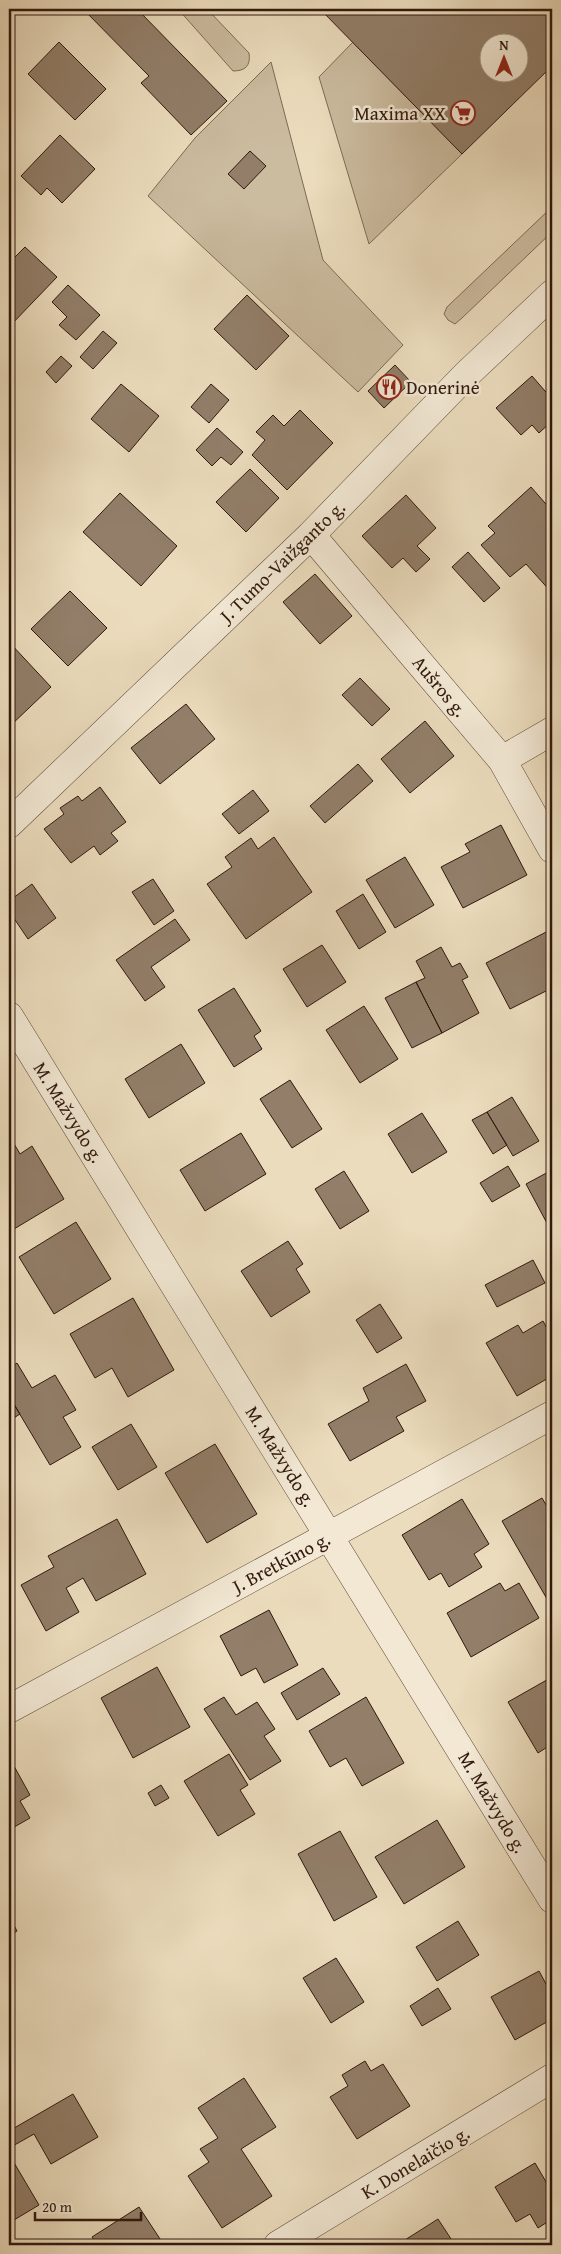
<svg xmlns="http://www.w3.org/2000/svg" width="561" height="2254" font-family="'Gentium Book Plus',serif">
<rect width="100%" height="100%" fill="#ebdcbd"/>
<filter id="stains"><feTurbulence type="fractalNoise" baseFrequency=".004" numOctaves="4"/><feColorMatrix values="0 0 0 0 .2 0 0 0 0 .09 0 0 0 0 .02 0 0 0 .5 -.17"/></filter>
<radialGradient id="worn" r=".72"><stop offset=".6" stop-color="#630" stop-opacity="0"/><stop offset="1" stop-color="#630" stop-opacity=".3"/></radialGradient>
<!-- green -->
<path fill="#cbbb9f" stroke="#7e6a56" d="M178,9h29l42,44c2,13 -4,18 -16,18z
M353,42l109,112 -93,90 -50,-167z
M271,62l52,198 80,85 -45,47 -210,-196 47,-58z
M552,207v25l-90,86 -7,6 -7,-4 -4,-6 3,-7z"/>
<!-- building -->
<path fill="#927e69" stroke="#31190e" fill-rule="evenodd" d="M9,9h8l-8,8z
M83,9h54l90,92 -36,34 -50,-52 8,-7z
M320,9h232v57l-90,88zM488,42h30v30h-30z
M59,42l47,47 -31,31 -47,-46z
M60,135l35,34 -33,34 -15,-15 -6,7 -20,-19z
M250,151l16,15 -22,23 -16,-15z
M25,247l32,30 -48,50v-64z
M68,285l32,30 -24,25 -17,-15 8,-8 -15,-15z
M247,295l42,41 -33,34 -42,-41z
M103,331l14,12 -24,26 -13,-12z
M61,356l11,10 -16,17 -10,-11z
M395,365l16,17 -27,26 -16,-17z
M532,376l20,23v8l-6,6 6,8 -13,12 -7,-8 -11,10 -25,-27z
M121,384l38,32 -30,36 -38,-33z
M211,384l18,16 -20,23 -18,-16z
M300,410l33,33 -46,47 -35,-35 13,-15 -9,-8 17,-17 11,11z
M217,428l26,24 -12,13 -10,-8 -9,9 -16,-16z
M250,469l29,29 -33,34 -30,-30z
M531,487l21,24v82l-26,-29 -16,13 -29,-32 14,-12 -7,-7z
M120,493l57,53 -36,40 -58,-54z
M406,495l30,33 -19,18 13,13 -14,13 -13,-14 -11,10 -30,-32z
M468,552l32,36 -16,14 -32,-35z
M315,574l37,42 -32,28 -37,-42z
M70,591l37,37 -39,38 -37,-37z
M9,642l42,45 -42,40z
M360,678l30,31 -18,17 -30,-31z
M186,704l29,35 -55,45 -29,-36z
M425,721l29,35 -44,37 -29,-34z
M358,764l15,17 -48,42 -15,-17z
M100,787l26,35 -15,11 7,8 -18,14 -6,-9 -23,17 -27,-34 20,-15 -4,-6 18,-12 4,5z
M253,790l16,21 -30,23 -17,-20z
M501,825l26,50 -64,33 -22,-41 29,-15 -5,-8z
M274,837l38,55 -66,47 -39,-55 25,-17 -7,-10 26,-19 7,11z
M405,857l29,48 -39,23 -29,-48z
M153,879l21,32 -20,14 -22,-33z
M32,884l24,34 -28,21 -19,-28v-10z
M363,894l23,38 -27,17 -23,-38z
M175,919l15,21 -39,27 14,20 -20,14 -29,-41z
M552,929v59l-42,21 -24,-46z
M322,945l24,37 -39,25 -24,-38z
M441,947l11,20 8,-4 8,14 -6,3 17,33 -37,20 -26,-51 9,-4 -9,-17z
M416,982l26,51 -30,15 -27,-50z
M234,988l27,43 -7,5 8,13 -28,18 -36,-57z
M364,1006l34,53 -38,24 -34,-53z
M552,1042v13l-5,-10z
M181,1044l24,39 -56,35 -24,-39z
M290,1080l32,49 -30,19 -32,-49z
M512,1097l27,44 -26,15 -26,-44z
M487,1112l20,33 -14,9 -21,-34z
M422,1113l25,39 -35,21 -24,-39z
M241,1133l25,41 -61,37 -25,-41z
M9,1135l11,19 12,-8 32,53 -50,30 -5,-8z
M508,1166l12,20 -28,16 -12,-19z
M552,1170v55l-3,2 -23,-43z
M344,1171l25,40 -29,18 -25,-40z
M76,1222l35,57 -57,35 -35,-57z
M288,1241l15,23 -7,5 14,23 -39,25 -30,-46z
M533,1260l12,23 -48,24 -12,-22z
M133,1298l41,72 -46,27 -16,-29 -17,10 -25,-44z
M380,1304l22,34 -25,15 -21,-33z
M543,1321l9,17v38l-35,20 -31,-53 32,-18 5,8z
M17,1363l15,25 23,-13 21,35 -13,7 18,30 -31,18 -41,-69v-27z
M406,1364l20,37 -30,16 8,14 -54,30 -22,-37 41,-23 -6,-13z
M9,1396l11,18 -11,7z
M131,1424l26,43 -39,23 -26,-43z
M215,1444l42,70 -50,29 -42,-70z
M542,1498l10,17v81l-5,3 -45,-78z
M462,1499l27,45 -15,10 8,13 -33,20 -8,-14 -12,7 -27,-45z
M117,1519l29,55 -50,27 -13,-23 -17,10 13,24 -33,19 -25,-46 33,-18 -6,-11z
M500,1583l5,8 14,-8 20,35 -68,39 -24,-44z
M269,1610l29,55 -34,18 -8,-15 -15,8 -21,-40z
M157,1667l33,60 -57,31 -32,-60z
M323,1668l17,26 -43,26 -16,-27z
M552,1677v67l-14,9 -30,-51z
M224,1697l12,18 21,-13 18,27 -11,7 17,25 -31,19 -46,-71z
M366,1697l38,66 -42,23 -16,-28 -16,9 -21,-36z
M229,1754l19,31 -8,5 15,24 -37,22 -34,-55z
M9,1757l21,38 -10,6 10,17 -21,12z
M161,1785l8,13 -14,8 -7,-13z
M437,1820l28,47 -61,37 -29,-47z
M340,1831l37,66 -43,24 -36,-67z
M9,1916l8,15 -8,5z
M458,1921l21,34 -42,26 -21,-34z
M336,1958l28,44 -33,21 -28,-45z
M539,1971l13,24v24l-37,21 -24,-43z
M438,1988l13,21 -29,17 -12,-20z
M365,2061l6,10 12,-7 27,42 -53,33 -27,-42 18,-11 -6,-11z
M244,2078l32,49 -35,22 31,47 -50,32 -34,-52 21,-14 -9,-13 18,-11 -20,-30z
M73,2094l25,43 -47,27 -17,-30 -23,13 -2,-4v-12z
M13,2161l26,44 -30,18v-59z
M535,2163l17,29v27l-14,9 -8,-14 -14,8 -21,-35z
M139,2207l25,38h-67l-5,-8z
M438,2219l17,26h-58z"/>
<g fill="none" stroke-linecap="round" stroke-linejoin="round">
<defs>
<path id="minor" d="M311,535l191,225 50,89
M502,760l50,-29
M9,824l302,-289 155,-160 86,-81
M9,1016l543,883
M9,1709l543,-294
M278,2245l274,-167"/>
</defs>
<!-- minor casing -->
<use href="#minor" stroke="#604a3a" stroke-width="29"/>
<!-- minor -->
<use href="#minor" stroke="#f2e8d4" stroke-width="28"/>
</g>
<!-- icons -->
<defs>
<symbol id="supermarket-ring" viewBox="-11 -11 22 22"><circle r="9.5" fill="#f2e8d4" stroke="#8f2418" stroke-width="1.5"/><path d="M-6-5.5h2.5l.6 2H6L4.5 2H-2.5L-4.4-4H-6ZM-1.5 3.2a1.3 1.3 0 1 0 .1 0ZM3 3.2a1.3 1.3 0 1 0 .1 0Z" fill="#8f2418"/></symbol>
<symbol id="restaurant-ring" viewBox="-11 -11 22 22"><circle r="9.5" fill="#f2e8d4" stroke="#8f2418" stroke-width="1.5"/><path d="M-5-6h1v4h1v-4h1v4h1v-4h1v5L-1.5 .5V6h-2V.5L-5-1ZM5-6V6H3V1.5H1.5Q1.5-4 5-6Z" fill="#8f2418"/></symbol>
</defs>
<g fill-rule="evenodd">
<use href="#supermarket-ring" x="449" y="99" width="28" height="28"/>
<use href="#restaurant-ring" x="375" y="373" width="28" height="28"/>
</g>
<g text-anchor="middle" stroke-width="5" stroke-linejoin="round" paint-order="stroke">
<!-- poi labels -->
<g font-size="19" fill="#31190e" stroke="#f2e8d4" text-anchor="end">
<text x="446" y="120">Maxima XX</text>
<text x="406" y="394" text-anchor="start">Donerinė</text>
</g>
<!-- street labels -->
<g font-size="19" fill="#31190e" stroke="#f2e8d4">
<text transform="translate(282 561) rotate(-44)" y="7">J. Tumo-Vaižganto g.</text>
<text transform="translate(440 686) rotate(50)" y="7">Aušros g.</text>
<text transform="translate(69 1112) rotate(58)" y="7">M. Mažvydo g.</text>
<text transform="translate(281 1456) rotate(58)" y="7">M. Mažvydo g.</text>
<text transform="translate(281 1562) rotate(-28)" y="7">J. Bretkūno g.</text>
<text transform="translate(493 1802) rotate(59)" y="7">M. Mažvydo g.</text>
<text transform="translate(415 2162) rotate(-31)" y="7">K. Donelaičio g.</text>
</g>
</g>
<!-- margin -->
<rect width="561" height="2254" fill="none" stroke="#ebdcbd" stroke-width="30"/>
<rect x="10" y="10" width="541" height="2234" fill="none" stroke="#31190e" stroke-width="2.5"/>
<rect x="15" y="15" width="531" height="2224" fill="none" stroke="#31190e"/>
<!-- north arrow -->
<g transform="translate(504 58)"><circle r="24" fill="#f2e8d4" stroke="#a59585"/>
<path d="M0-4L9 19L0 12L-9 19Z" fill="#8f2418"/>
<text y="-8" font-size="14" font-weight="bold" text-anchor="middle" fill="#31190e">N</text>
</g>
<!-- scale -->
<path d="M35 2212v8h106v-8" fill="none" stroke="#31190e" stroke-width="2.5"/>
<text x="42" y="2212" font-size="15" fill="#31190e" stroke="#f2e8d4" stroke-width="4" paint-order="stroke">20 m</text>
<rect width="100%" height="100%" filter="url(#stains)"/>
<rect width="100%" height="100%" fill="url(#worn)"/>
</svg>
